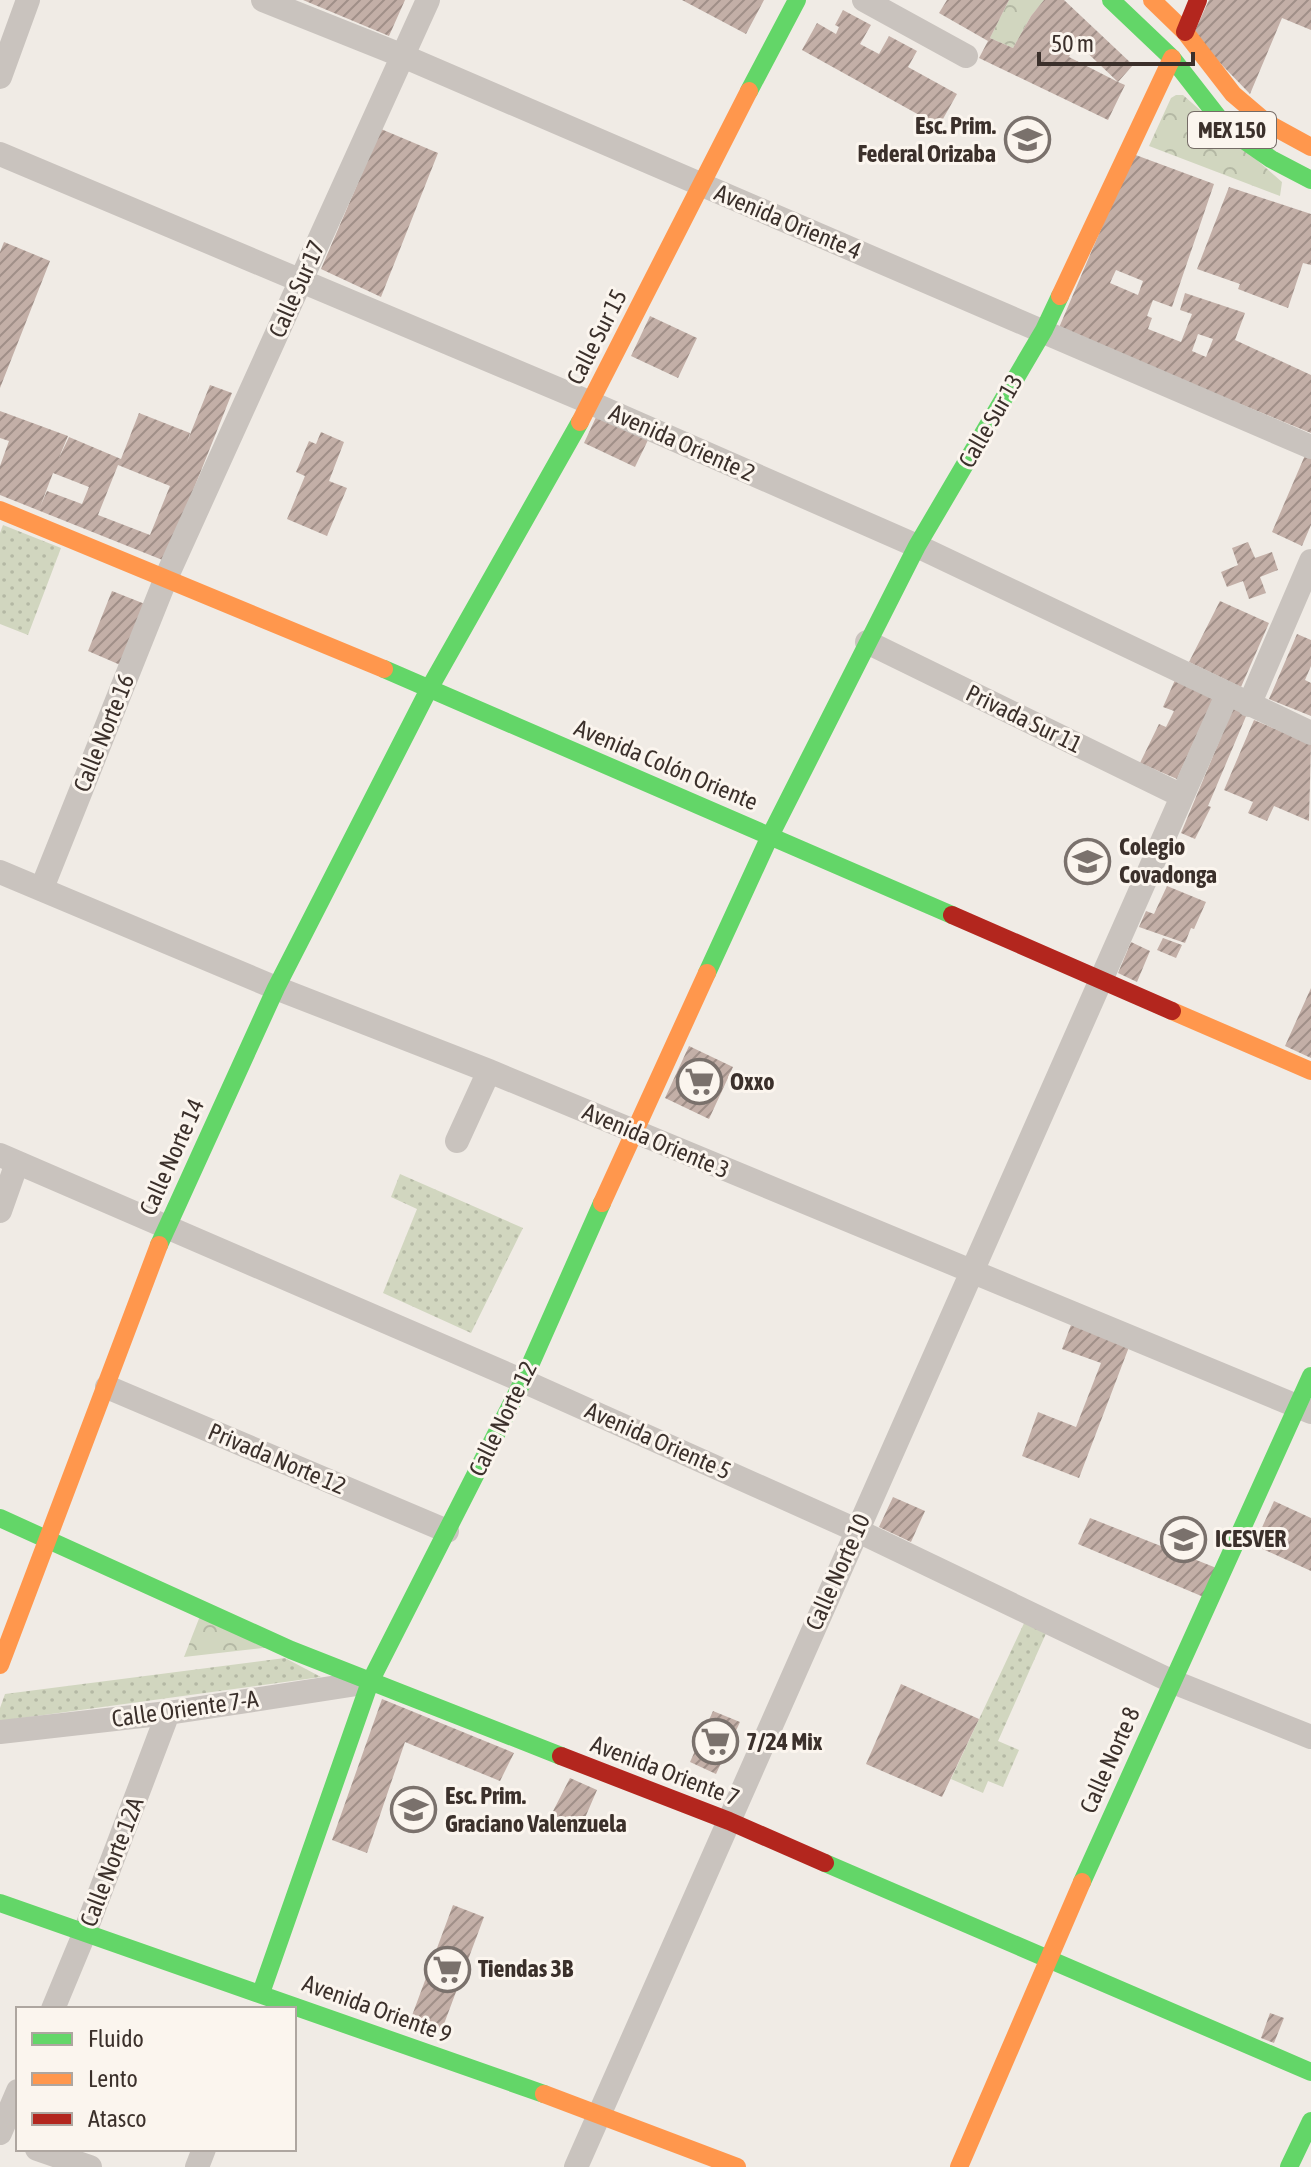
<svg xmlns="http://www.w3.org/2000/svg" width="1311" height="2167" font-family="'Asap Condensed',sans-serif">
<defs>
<pattern id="grass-dots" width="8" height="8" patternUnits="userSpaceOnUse" patternTransform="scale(2)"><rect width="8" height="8" fill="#d1d6bf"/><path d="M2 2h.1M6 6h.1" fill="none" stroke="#b4b8a4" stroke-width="1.8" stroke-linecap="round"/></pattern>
<pattern id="forest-crowns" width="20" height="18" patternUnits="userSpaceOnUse" patternTransform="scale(2)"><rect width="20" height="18" fill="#d1d6bf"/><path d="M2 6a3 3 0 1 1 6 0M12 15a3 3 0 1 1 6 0" fill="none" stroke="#b4b8a4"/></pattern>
<pattern id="building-hatch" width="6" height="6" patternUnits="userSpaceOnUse" patternTransform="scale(2)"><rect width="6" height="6" fill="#c3afa7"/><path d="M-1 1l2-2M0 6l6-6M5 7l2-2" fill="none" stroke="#a08f88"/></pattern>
</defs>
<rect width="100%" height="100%" fill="#f0ebe5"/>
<!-- grass -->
<path fill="url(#grass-dots)" d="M3,525l58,23 -33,87 -28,-11v-91z
M400,1174l123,54 -52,105 -88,-40 34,-84 -26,-12z
M1026,1619l22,10 -50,112 21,9 -16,37 -15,-6 -5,12 -32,-14z
M285,1658l36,19 -321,44v-13l5,-14z"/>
<!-- forest -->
<path fill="url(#forest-crowns)" d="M1009,0h35l-13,16 -18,32 -23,-10z
M1176,95h7l99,87 -2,14 -131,-50 22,-48z
M200,1616l72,31 -88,10z"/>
<!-- building -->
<path fill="url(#building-hatch)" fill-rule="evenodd" d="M303,0h102l-16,36z
M682,0h82l-18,34z
M947,0h62l-19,38 23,10 18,-32 13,-16h20l69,65 -15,17 7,3 -17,35 -129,-62 9,-17 -49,-28zM1076,42l42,40 -49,-25z
M1209,0h102v30l-29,-12 -32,76 -57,-59z
M843,10l28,15 -11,19 19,10 10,-18 28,15 -9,16 49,27 -18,32 -137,-76 15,-27 19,11 3,-7 -4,-2z
M381,129l57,24 -57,144 -60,-28z
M1133,154l81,30 -42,123 -19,-7 -6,16 5,2 -4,11 33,13 11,-28 -12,-4 5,-17 60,20 -10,27 76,35v58l-253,-103zM1116,270l27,11 -5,14 -28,-12zM1198,334l15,5 -7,18 -14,-6z
M1229,187l82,27v51l-8,-2 -15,45 -50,-19 2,-5 -43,-15z
M4,242l46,19 -50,127v-136z
M650,316l47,22 -19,40 -47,-22z
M210,385l22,8 -67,168 -165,-66v-29l9,-25 -9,-3v-27l68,25 -10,24 11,-23 52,22 18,-46 51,20 -3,9zM118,465l52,21 -20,49 -52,-20zM53,473l36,14 -7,17 -35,-13 -7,16z
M597,415l51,25 -13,27 -51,-24z
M321,432l23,10 -15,39 18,7 -20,48 -40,-17 18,-43 -9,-4 13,-31 7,3z
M1306,453l5,2v70l-9,21 -30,-14z
M1248,542l7,16 17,-6 6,18 -18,7 6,16 -17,6 -6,-18 -16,6 -6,-15 17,-7 -6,-17z
M112,591l38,15 -25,61 -37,-16z
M1220,601l49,22 -28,64 -52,-25z
M1297,634l14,6v26l-6,14 6,3v33l-42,-17z
M1175,680l38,19 -36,80 -37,-16 19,-39 7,3 8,-16 -11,-4z
M1233,708l14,6 -39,92 3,1 -16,32 -14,-6z
M1254,720l57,24 -2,77 -35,-15 -7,15 -19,-8 5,-11 -29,-12z
M1167,886l39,16 -12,27 -3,-1 -6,15 -46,-16 7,-16 8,3z
M1163,938l19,7 -6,13 -19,-8z
M1131,942l19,9 -13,31 -19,-9z
M1311,988v70l-26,-12z
M689,1046l44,21 -24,52 -44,-21z
M1071,1325l58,22 -50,131 -57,-22 16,-44 38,15 25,-64 -39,-14z
M893,1497l32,14 -14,31 -32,-15z
M1274,1501l37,17v53l-57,-26z
M1090,1518l129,51 -13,29 -128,-54z
M901,1684l78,35 -37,78 -76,-33z
M382,1699l132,54 -14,28 -95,-39 -38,111 -35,-13z
M713,1711l27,11 -24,52 -26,-12z
M570,1778l27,12 -19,44 -30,-13z
M453,1905l31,12 -43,115 -31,-11z
M1270,2013l14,5 -10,25 -13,-5z"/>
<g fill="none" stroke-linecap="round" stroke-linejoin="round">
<!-- street -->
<path stroke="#c9c3be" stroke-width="24" d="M263,0l140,56 908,391
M864,0l102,56
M0,77l28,-77
M0,154l591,249 326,143 394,187
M867,642l315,154
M1249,705l62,-144
M0,872l276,116 213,83 822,341
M42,888l124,-310 262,-578
M457,1141l32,-70
M0,1155l523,226 333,149 315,151 140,56
M0,1211l17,-48
M107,1387l340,144
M0,1732l168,-19 202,-31
M53,2009l32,-77 83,-219
M0,2133l18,-42
M37,2149l53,18
M197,2167l7,-18
M576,2167l651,-1472"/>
<!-- fast -->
<path stroke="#63d668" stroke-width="18" d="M1111,0l61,58 46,59 20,19 33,23 40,21
M749,91l48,-91
M384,669l568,246
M707,973l63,-137 147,-290 127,-216 16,-34
M159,1245l117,-257 153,-299 151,-267
M0,1518l291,132 270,106
M825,1863l486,209
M1082,1882l229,-506
M0,1903l544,191
M261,1993l109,-311 153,-301 79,-178
M1289,2167l22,-46"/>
<!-- slow -->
<path stroke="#ff974d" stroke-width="18" d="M1152,0l33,32 48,62 34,29 44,24
M1060,296l112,-238
M580,422l169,-331
M0,510l384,159
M1172,1011l139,60
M602,1203l105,-230
M0,1665l159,-420
M544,2094l193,73
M959,2167l123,-285"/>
<!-- jam -->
<path stroke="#b3261e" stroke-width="18" d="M1185,32l13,-32
M952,915l220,96
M561,1756l168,65 96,42"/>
</g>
<!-- icons -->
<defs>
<symbol id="school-ring" viewBox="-11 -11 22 22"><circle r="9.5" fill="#fbf5ee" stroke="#7a716c" stroke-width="1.5"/><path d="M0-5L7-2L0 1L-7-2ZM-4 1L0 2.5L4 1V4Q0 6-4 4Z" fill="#7a716c"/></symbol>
<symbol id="supermarket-ring" viewBox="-11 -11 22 22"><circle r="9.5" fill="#fbf5ee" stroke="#7a716c" stroke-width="1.5"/><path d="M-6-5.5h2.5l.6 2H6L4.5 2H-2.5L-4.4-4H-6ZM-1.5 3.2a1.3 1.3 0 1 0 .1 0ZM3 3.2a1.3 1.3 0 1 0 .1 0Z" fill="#7a716c"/></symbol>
</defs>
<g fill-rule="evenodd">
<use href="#school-ring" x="1002" y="114" width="51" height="51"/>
<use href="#school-ring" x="1062" y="836" width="51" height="51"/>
<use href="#supermarket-ring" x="674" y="1056" width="51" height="51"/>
<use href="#school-ring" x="1158" y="1514" width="51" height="51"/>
<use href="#supermarket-ring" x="690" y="1716" width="51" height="51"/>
<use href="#school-ring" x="388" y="1784" width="51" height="51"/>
<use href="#supermarket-ring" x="422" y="1944" width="51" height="51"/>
</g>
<g text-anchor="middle" stroke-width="6" stroke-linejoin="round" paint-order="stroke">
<!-- shield labels -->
<rect fill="#fbf5ee" stroke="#756b66" stroke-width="2" x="1188" y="112" width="88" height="36" rx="6"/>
<g font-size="22" font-weight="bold" fill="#3b302b">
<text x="1232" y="138">MEX 150</text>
</g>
<!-- poi labels -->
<g font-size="24" font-weight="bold" fill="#3b302b" stroke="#fbf5ee" text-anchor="start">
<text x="996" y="134" text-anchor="end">Esc. Prim.<tspan x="996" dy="28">Federal Orizaba</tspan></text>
<text x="1119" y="855">Colegio<tspan x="1119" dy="28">Covadonga</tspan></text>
<text x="730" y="1090">Oxxo</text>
<text x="1215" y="1547">ICESVER</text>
<text x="746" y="1750">7/24 Mix</text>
<text x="445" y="1804">Esc. Prim.<tspan x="445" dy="28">Graciano Valenzuela</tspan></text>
<text x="478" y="1977">Tiendas 3B</text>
</g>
<!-- street labels -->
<g font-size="24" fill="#3b302b" stroke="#fbf5ee">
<text transform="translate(788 222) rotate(23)" y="8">Avenida Oriente 4</text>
<text transform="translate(297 289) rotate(-66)" y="8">Calle Sur 17</text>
<text transform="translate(597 337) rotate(-63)" y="8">Calle Sur 15</text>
<text transform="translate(991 421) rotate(-60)" y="8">Calle Sur 13</text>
<text transform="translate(682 443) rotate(24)" y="8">Avenida Oriente 2</text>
<text transform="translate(1024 719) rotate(26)" y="8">Privada Sur 11</text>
<text transform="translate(104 733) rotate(-68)" y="8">Calle Norte 16</text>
<text transform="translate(666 765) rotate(23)" y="8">Avenida Colón Oriente</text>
<text transform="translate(656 1141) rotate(23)" y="8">Avenida Oriente 3</text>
<text transform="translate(172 1157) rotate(-66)" y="8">Calle Norte 14</text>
<text transform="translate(503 1419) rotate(-64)" y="8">Calle Norte 12</text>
<text transform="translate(658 1441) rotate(24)" y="8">Avenida Oriente 5</text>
<text transform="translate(277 1459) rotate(23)" y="8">Privada Norte 12</text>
<text transform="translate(838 1572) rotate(-66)" y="8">Calle Norte 10</text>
<text transform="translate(185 1709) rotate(-8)" y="8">Calle Oriente 7-A</text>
<text transform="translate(1110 1760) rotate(-66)" y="8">Calle Norte 8</text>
<text transform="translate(665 1771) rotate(21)" y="8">Avenida Oriente 7</text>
<text transform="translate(112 1862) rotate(-69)" y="8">Calle Norte 12A</text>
<text transform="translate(377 2009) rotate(20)" y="8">Avenida Oriente 9</text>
</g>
</g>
<!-- legend -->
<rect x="16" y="2007" width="280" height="144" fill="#fbf5ee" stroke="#aea6a0" stroke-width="2"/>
<rect x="32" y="2033" width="40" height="12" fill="#63d668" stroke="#aea6a0" stroke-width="2"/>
<text x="88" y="2047" font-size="24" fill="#3b302b">Fluido</text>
<rect x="32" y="2073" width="40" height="12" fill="#ff974d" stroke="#aea6a0" stroke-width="2"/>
<text x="88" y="2087" font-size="24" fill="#3b302b">Lento</text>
<rect x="32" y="2113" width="40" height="12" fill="#b3261e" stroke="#aea6a0" stroke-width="2"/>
<text x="88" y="2127" font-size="24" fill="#3b302b">Atasco</text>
<!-- scale -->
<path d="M1039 52v12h154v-12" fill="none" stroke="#3b302b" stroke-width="4"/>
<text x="1051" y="52" font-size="24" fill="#3b302b" stroke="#fbf5ee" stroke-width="6" paint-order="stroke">50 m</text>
</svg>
